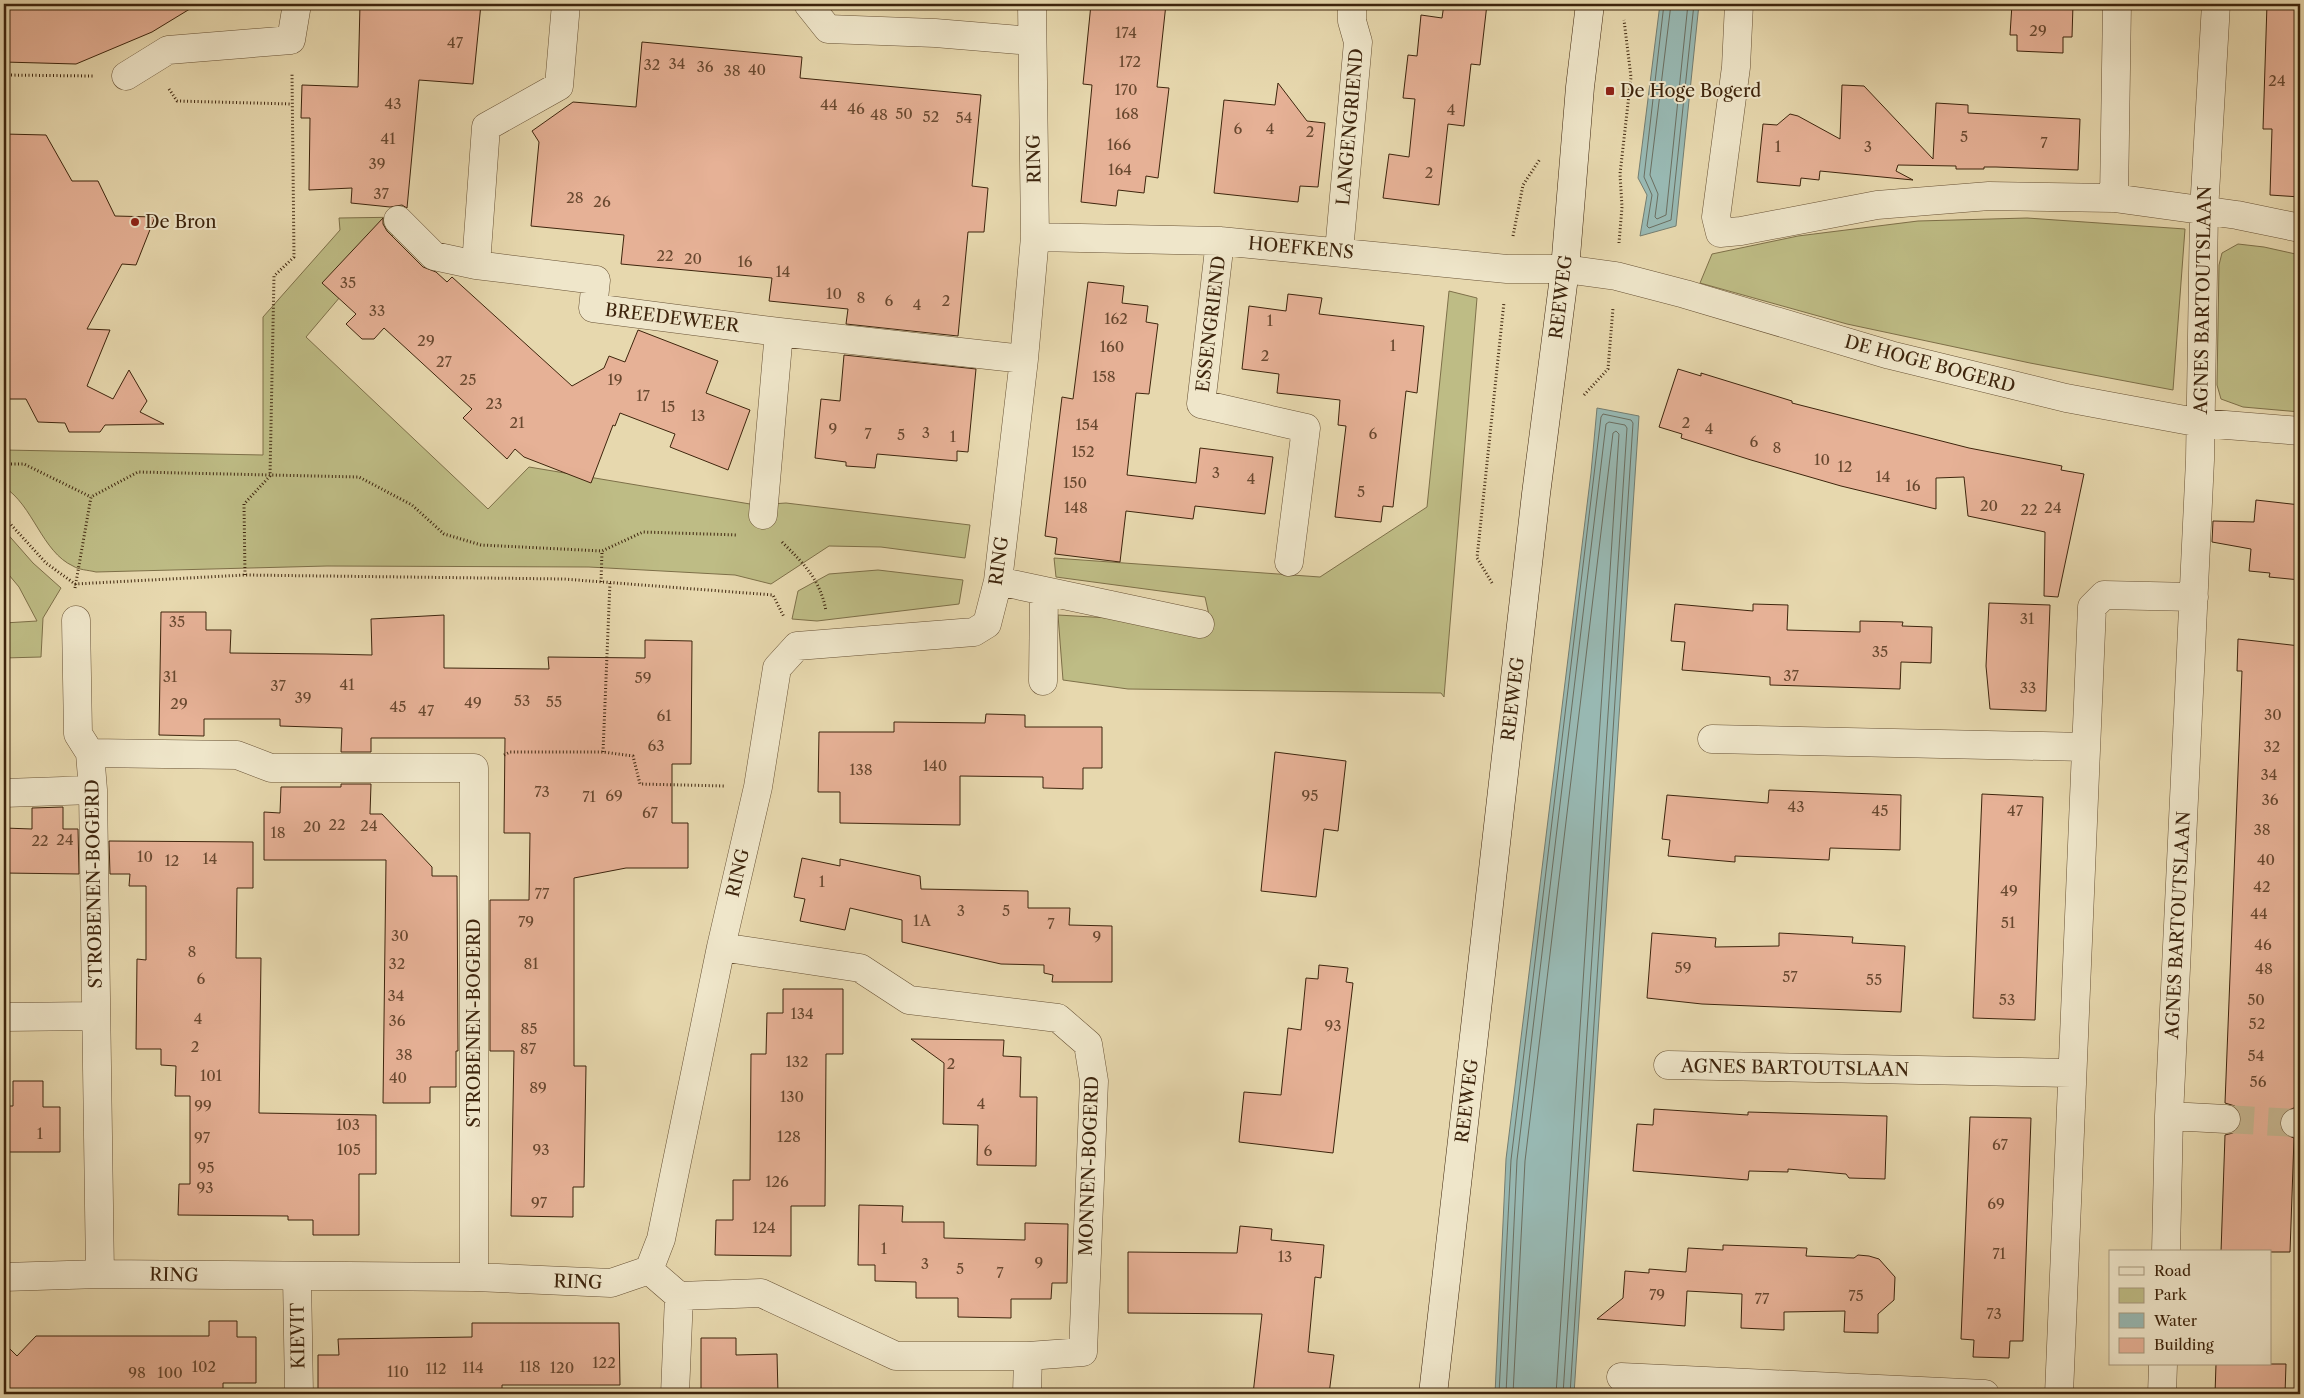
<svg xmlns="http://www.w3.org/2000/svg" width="2304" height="1398" font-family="'Libre Caslon Text',serif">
<rect width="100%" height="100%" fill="#e7d8ae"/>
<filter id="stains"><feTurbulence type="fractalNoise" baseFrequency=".004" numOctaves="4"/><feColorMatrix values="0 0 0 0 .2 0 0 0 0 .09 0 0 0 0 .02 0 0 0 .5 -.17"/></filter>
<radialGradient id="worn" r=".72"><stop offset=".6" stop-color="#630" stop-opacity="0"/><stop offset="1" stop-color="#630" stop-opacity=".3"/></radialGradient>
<!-- green -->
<path fill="#bebc85" stroke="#7e7049" d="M408,217l-102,120 182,172 41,-42 227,38 30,-2 184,22 -5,33 -84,-11 -52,-1 -58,38 -36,-9 -146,-8 -262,-1 -231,6c-8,-2 -17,-2 -23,-6 -31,-14 -40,-61 -69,-79v-37l259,5v-138l77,-87 -1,-12z
M2027,218l158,11 -12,161 -143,-27 -183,-39 -147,-41 12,-29 86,-18 120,-15z
M2238,244l26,3 36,8v157l-57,-5 -22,-8 -4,-14 2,-120 3,-12z
M1449,291l28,7 -33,399 -3,-4 -313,-4 -65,-9 -5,-65 153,9 -6,-27 -149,-20 -2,-19 266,19 107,-70z
M4,530l29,33 28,25 -18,30 -2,39 -37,1v-35l33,-2 -18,-34 -15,-18z
M878,570l85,10 -4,24 -142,17 -25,-2 6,-28 31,-17z"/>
<!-- water -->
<path fill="#98b8b2" stroke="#747d70" d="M1660,4h39l-23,222 -36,10 7,-41 -9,-17z
M1597,408l42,8 -65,978h-79l11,-235 85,-686z"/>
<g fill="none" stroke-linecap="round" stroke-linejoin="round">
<!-- shore -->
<path stroke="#6b6e60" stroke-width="1" d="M1664,4l-20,173 8,18 -5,31 2,2 22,-8 23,-216
M1671,4l-21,171 8,19 -3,23 2,2 9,-4 22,-211
M1499,1394l12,-234 90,-743 2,-3 28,6 2,3 -63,971
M1506,1394l11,-234 89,-736 3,-2 16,3 2,3 -64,966
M1513,1394l12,-233 88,-728 3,-2 3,3 -63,960"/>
</g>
<!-- building -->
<path fill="#e6b196" stroke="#3e250d" d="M4,4h194l-46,28 -76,32 -72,-2z
M360,4h121l-8,80 -54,-4 -12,128 -5,-3 -12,2 -39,-4 1,-15 -43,2 1,-72h-9l1,-33 56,2z
M1091,4h75l-9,83 12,1 -11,90 -12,-2 -2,17 -26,-3 -2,16 -35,-4 11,-117 -9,-1z
M1444,4h43l-7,61 -9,-1 -7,62 -16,-2 -9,81 -56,-7 6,-44 20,3 6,-58 -12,-1 5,-43 9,1 4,-41 21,3z
M2012,4h61l-1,33h-9v16l-46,-2v-16h-7z
M2267,4h33v193l-30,-2 2,-66h-9z
M642,42l160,15 -2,21 181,17 -9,91 16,2 -4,44h-16l-10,104 -112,-12 2,-15 -79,-8 3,-23 -151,-14 3,-29 -93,-9 8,-84 -7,-11 41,-29 63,5z
M1278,83l29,38 18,2 -7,64 -18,-1 -2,16 -84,-9 10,-93 51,5z
M1842,85l22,1 69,73 3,-56 32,2v8l112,6 -2,51 -82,-3h-12v2h-28v-3l-58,-1 -2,6 17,9 -93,-9 -1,9 -18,-2 -1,8 -43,-4 6,-58 14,1 13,-11 8,2 42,23z
M4,134l42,1 26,46h26l17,35 40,1 -19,48 -14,-1 -35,65 23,1 -23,56 26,13 16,-29 18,31 -7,11 24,12 -59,1 -5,7h-31l-4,-9 -27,-1 -12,-23h-22z
M383,218v6l4,7 36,36 13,5 11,10 5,-5 120,109 32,-18 5,-12 16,6 13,-32 80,31 -12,32 44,17 -22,60 -58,-23 5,-13 -55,-21 -5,13 -2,-1 -22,58 -67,-26 -9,-8 -8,10 -44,-41 9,-9 -88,-81 -10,11h-12l-16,-15 10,-10 -34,-31z
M1088,282l36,4 -2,17 26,3 -2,16 12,2 -9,70 -13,-1 -9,82 69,8 4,-35 73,9 -8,57 -70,-8 -2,13 -67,-8 -6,51 -65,-8 2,-16 -12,-2 17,-139 11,2z
M1288,294l34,4 -3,16 105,12 -7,67 -11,-2 -13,116 -10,-1 -2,16 -46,-5 11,-91 -8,-1 2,-25 -63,-7 2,-19 -37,-5 7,-63 37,5z
M844,355l132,14 -8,83 -11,-1v10l-80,-7 -2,14 -29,-2v-4l-31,-4 6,-59 19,2z
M1678,369l23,7v-3l91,28v2l177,45 93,18 -1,4 23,4 -26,123 -14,-1 1,-64 -77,-16 -4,-39 -28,1v31l-95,-23 -90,-26 -70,-22 1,-4 -23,-7z
M2256,500l44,5v75l-31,-3 1,-4 -21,-2 2,-22 -39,-7 1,-21 41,1z
M1989,603l61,2 -4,106 -56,-2 -4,-43z
M1675,604l78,7v-7l35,1 -1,25 73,2v-11l43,1 -1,4 30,1 -1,36 -30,-1 -1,27 -130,-4v-8l-88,-7 3,-28 -14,-1z
M161,612h45v18h25l-1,23 96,1 46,1 -1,-36 73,-4v53l105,1 -1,-12 97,1v-18l47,1 -1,123h-19v59h16v45h-62l-52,10v188h12l-2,121h-11v30l-62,-1 3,-165h-24v-151h39l1,-67h-26l1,-95h-134v14h-30l1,-24 -62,-2v-7h-76v17l-45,-1z
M2238,639l62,7v113l-2,-1 -2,57h4v158l-4,124v10l-12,5 -4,6v8l4,8 10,4 -4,114h-69l4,-117 8,-2 6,-5 3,-9 -2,-7 -5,-6 -10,-3 17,-432h-5z
M986,714l39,1v12h77v41h-19v21l-40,-1v-11l-83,-1v49l-120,-2v-31h-22l1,-60h75v-10l91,1z
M1275,752l71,9 -8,70 -14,-2 -8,68 -55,-6z
M341,784h30l-1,30h12l50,53v9h25l1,175h-2v36h-26v16h-47l3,-243h-122v-48l16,1 1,-26h60z
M1769,790l132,5 -1,55 -70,-2 -1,12 -94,-4v6l-67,-6 2,-16 -8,-1 5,-44 101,8z
M1982,794l61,3 -8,223 -62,-2z
M63,807v22h15l1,45 -75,-1v-45l28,1v-21z
M109,841l144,1v46h-16l-1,70h25l-2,155 117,2v59h-17v61h-46v-15h-25v-4l-110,-1 1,-31h11v-88h-15l1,-30 -15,-1v-16h-25l1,-90 9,1v-74h-17l1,-12h-20z
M802,858l38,8v-7l80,17 1,13 107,2v17h42l-1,17 43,1v56h-60l1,-7 -9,-2v-8l-43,-1 -99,-22v-22l-52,-12 -5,22 -45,-9 5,-22 -11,-2z
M1652,933l64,5 -1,9 64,-1v-13l74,4 -1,6 53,3 -4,66 -199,-8 -55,-6z
M1319,965l29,3 -2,14 7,1 -20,170 -94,-11 5,-50 37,3 7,-67 13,2 5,-52 12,1z
M783,989h60v65h-17l-1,152h-34v50l-76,-1 1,-35h17v-40h17l1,-126h15l1,-41h16z
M911,1039l93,1 -1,16 18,1 -1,40h17l-1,69 -59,-1 1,-40 -35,-1 1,-61z
M13,1081h30v26h17v45h-56v-46h9z
M1654,1109l94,6v-3l139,4 -2,63 -36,-1 -3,-4 -58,-5v3l-39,-1 -1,9 -115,-9 4,-47 16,1z
M1970,1117l61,1 -8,223h-13l-1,17 -36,-1 1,-17 -13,-1z
M859,1205l44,1 -1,16h42v16l81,2v-17l43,1 -1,59h-15l-1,16h-40v19l-53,-1v-19h-42v-16l-41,-1v-16h-17z
M1240,1226l32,3 -1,11 53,5 -3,33 -6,-1 -7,75 26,3 -5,39h-76l9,-80 -134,-1v-61l109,1z
M1723,1245l84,3 -1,8 48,2 4,-3 11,1 10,3 16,18 -1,23 -16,14v19l-34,-1 1,-21 -61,1v18l-43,-2 1,-34 -55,-3 -2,35 -88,-7 26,-21 2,-27 24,2v-4l37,3 2,-24 35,2z
M209,1321h28v16h19v46h-33v11h-219v-51l13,13 19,-20h173z
M472,1323h147l1,62h-118v9h-184v-39h21l-1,-16 134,-2z
M701,1338h35v17l41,-1 1,40h-77z
M2216,1364h70l-1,30h-70z"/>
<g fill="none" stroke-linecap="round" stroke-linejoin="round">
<!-- street-tunnel -->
<path stroke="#c5b48e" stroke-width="28" stroke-dasharray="28 14" stroke-linecap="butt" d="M2226,1119l69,4"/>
<defs>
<path id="street" d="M566,4l-7,82 -73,41 -10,138 120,15 -3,28 186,24 245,27
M808,4l20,25 107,4 97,8
M1739,4l-3,63 -20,150 4,16 21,-2 136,-26 112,-9 125,2 123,17 63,13
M126,76l42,-26 123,-10 6,-36
M2114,198l3,-194
M398,220l36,36 42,9
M1035,237l185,4 287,28h58l51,7 69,18 205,61 176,43 135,25 99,8
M1220,241l-19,163 105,24 -17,134
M1339,251l19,-209 -6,-21v-17
M763,515l16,-183
M998,581l202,43
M76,620l2,114 12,19
M1043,681l1,-90
M1712,739l374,8
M4,793l89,-3
M721,947l139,21 49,32 149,18 30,26 6,37 -11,271 -55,4
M4,1017l92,-1
M1668,1065l403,8
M2169,1116l57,3
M2295,1123l5,-1
M2166,1252l3,-136 31,-656 4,-249 12,-207
M649,1270l30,26 -4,98
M100,1274l-7,-484 -3,-37 147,2 34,13h203v509
M4,1277l96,-3 374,3 137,6 38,-13 12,-31 60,-292 37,-160 19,-119 20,-22 177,-14 13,-8 11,-43 26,-222 11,-122 -3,-233
M297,1277l2,117
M679,1296l82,-3 135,63h132l-1,38
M1621,1377l364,17
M2059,1394l33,-787 12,-12 90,2
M2162,1394l1,-30"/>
<path id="secondary" d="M1433,1394l103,-900 29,-225 15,-182 10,-83"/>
</defs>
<!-- street casing -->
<use href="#street" stroke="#685235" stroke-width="29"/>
<!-- secondary casing -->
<use href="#secondary" stroke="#3e250d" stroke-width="29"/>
<!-- path -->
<path stroke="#3e250d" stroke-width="3" stroke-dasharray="1 2.5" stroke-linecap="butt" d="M4,75l89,1
M169,89l8,12 115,3
M1513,236l10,-51 17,-26
M1619,243l3,-36 -2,-33 11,-97 -7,-57
M1584,395l24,-26 5,-61
M4,464h20l67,33
M4,517l42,46 29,21 170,-9 319,4 209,16 11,22
M782,542c22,22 38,37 44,69
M245,575l-1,-71 26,-28 4,-200 20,-19 -2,-183
M601,582l1,-31
M1492,583l-15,-25 27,-256
M75,588l16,-91 47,-25 221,5 53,28 32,29 37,11 121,6 41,-19 95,3
M603,752l7,-170
M504,755l6,-3h93l30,4 7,28 85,2"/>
<!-- street -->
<use href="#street" stroke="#efe6ca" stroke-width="28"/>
<!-- secondary -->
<use href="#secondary" stroke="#efe6ca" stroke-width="28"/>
</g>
<!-- markers -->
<g fill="#8f2418" stroke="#efe6ca" stroke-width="2">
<rect x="1605" y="86" width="10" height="10" rx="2.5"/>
<circle cx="135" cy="222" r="5"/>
</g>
<g text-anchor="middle" stroke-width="4" stroke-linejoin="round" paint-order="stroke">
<!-- number labels -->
<g font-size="15" fill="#68482f">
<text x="2038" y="36">29</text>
<text x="1126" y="38">174</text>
<text x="455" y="48">47</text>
<text x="1130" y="67">172</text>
<text x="677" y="69">34</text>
<text x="652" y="70">32</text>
<text x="705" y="72">36</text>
<text x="757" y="75">40</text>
<text x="732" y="76">38</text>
<text x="2277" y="86">24</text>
<text x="1126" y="95">170</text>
<text x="393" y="109">43</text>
<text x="829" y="110">44</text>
<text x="856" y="114">46</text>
<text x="1451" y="115">4</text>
<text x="904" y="119">50</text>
<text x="1127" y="119">168</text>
<text x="879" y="120">48</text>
<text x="931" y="122">52</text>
<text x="964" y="123">54</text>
<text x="1238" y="134">6</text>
<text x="1270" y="134">4</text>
<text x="1310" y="137">2</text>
<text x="1964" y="142">5</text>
<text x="388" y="144">41</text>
<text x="2044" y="148">7</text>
<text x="1119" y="150">166</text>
<text x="1778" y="152">1</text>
<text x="1868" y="152">3</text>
<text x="377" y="169">39</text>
<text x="1120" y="175">164</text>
<text x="1429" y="178">2</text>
<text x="381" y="199">37</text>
<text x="575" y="203">28</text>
<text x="602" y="207">26</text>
<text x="665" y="261">22</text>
<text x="693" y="264">20</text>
<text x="745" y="267">16</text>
<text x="783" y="277">14</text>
<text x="348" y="288">35</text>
<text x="834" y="299">10</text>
<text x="861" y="303">8</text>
<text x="889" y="306">6</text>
<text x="946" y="306">2</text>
<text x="917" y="310">4</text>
<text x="377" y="316">33</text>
<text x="1116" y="324">162</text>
<text x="1270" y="326">1</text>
<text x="426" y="346">29</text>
<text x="1393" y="351">1</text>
<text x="1112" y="352">160</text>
<text x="1265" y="361">2</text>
<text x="444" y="367">27</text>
<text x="1104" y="382">158</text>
<text x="468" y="385">25</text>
<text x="615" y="385">19</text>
<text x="643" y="401">17</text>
<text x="494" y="409">23</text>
<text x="668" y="412">15</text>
<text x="698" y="421">13</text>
<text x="517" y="428">21</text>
<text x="1686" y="428">2</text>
<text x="1087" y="430">154</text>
<text x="833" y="434">9</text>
<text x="1709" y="434">4</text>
<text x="926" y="438">3</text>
<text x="868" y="439">7</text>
<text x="1373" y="439">6</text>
<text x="901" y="440">5</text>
<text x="953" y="442">1</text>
<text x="1754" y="447">6</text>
<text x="1777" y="453">8</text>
<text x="1083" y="457">152</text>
<text x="1822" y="465">10</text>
<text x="1845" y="472">12</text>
<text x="1216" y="478">3</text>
<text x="1883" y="482">14</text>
<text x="1251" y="484">4</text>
<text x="1075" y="488">150</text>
<text x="1913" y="491">16</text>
<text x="1361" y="497">5</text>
<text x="1989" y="511">20</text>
<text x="1076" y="513">148</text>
<text x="2053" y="513">24</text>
<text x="2029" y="515">22</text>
<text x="2027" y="624">31</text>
<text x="177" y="627">35</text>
<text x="1880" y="657">35</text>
<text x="1791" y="681">37</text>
<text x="170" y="682">31</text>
<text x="643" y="683">59</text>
<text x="347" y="690">41</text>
<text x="278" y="691">37</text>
<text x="2028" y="693">33</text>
<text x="303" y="703">39</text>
<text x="522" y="706">53</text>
<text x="554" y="707">55</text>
<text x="473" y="708">49</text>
<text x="179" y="709">29</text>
<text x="398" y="712">45</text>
<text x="426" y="716">47</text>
<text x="2273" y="720">30</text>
<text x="664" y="721">61</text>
<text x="656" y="751">63</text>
<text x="2272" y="752">32</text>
<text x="935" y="771">140</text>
<text x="861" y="775">138</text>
<text x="2269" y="780">34</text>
<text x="542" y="797">73</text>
<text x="614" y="801">69</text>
<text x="1310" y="801">95</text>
<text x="589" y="802">71</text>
<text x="2270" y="805">36</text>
<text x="1796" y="812">43</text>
<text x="1880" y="816">45</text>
<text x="2015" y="816">47</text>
<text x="650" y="818">67</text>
<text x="337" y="830">22</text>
<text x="369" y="831">24</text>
<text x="312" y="832">20</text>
<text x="2262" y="835">38</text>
<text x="278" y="838">18</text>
<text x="65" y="845">24</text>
<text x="40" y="846">22</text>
<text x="145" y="862">10</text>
<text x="210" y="864">14</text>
<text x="2266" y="865">40</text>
<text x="172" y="866">12</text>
<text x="822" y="887">1</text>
<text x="2262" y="892">42</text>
<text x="2009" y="896">49</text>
<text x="542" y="899">77</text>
<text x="961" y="916">3</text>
<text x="1006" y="916">5</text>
<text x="2259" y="919">44</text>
<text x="922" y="926">1A</text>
<text x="526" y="927">79</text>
<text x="2008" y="928">51</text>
<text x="1051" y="929">7</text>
<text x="400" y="941">30</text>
<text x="1097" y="942">9</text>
<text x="2263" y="950">46</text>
<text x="192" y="957">8</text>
<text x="397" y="969">32</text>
<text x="531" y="969">81</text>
<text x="1683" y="973">59</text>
<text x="2264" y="974">48</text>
<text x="1790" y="982">57</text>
<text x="201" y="984">6</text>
<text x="1874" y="985">55</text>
<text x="396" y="1001">34</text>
<text x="2007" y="1005">53</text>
<text x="2256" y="1005">50</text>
<text x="802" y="1019">134</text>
<text x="198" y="1024">4</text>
<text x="397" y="1026">36</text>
<text x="2257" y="1029">52</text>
<text x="1333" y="1031">93</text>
<text x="529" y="1034">85</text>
<text x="195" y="1052">2</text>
<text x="528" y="1054">87</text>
<text x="404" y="1060">38</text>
<text x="2256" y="1061">54</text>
<text x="797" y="1067">132</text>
<text x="951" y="1069">2</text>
<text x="211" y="1081">101</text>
<text x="398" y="1083">40</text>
<text x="2258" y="1087">56</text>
<text x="538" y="1093">89</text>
<text x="792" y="1102">130</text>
<text x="981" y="1109">4</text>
<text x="203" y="1111">99</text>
<text x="348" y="1130">103</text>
<text x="40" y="1139">1</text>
<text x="789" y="1142">128</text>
<text x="202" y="1143">97</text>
<text x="2000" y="1150">67</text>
<text x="349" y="1155">105</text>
<text x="541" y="1155">93</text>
<text x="988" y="1156">6</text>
<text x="206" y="1173">95</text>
<text x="777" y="1187">126</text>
<text x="205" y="1193">93</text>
<text x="539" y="1208">97</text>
<text x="1996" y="1209">69</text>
<text x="764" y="1233">124</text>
<text x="884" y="1254">1</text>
<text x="1999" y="1259">71</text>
<text x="1285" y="1262">13</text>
<text x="1039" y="1268">9</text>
<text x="925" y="1269">3</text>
<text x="960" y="1274">5</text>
<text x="1000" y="1278">7</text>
<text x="1657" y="1300">79</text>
<text x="1856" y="1301">75</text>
<text x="1762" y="1304">77</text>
<text x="1994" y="1319">73</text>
<text x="604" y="1368">122</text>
<text x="204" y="1372">102</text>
<text x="530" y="1372">118</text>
<text x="473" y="1373">114</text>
<text x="562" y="1373">120</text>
<text x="436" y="1374">112</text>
<text x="398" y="1377">110</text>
<text x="137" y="1378">98</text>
<text x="170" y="1378">100</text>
</g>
<!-- poi labels -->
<g font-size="18" fill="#3e250d" stroke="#efe6ca" text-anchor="start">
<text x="1620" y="97">De Hoge Bogerd</text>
<text x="145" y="228">De Bron</text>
</g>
<!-- street labels -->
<g font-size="18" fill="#3e250d" stroke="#efe6ca">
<text transform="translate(1350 127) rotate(-85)" y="6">LANGENGRIEND</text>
<text transform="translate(1034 159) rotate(-91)" y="6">RING</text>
<text transform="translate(1301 248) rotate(5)" y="6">HOEFKENS</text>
<text transform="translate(1561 297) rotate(-83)" y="6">REEWEG</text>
<text transform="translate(2203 300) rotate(-89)" y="6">AGNES BARTOUTSLAAN</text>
<text transform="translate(672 318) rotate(7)" y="6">BREEDEWEER</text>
<text transform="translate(1211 324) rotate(-83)" y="6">ESSENGRIEND</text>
<text transform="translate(1930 364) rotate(15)" y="6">DE HOGE BOGERD</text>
<text transform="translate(999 561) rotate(-82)" y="6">RING</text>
<text transform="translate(1513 699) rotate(-83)" y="6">REEWEG</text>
<text transform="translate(738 873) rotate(-77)" y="6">RING</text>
<text transform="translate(94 884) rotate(-91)" y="6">STROBENEN-BOGERD</text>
<text transform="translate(2178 925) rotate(-87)" y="6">AGNES BARTOUTSLAAN</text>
<text transform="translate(474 1023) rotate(-90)" y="6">STROBENEN-BOGERD</text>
<text transform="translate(1795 1068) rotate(1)" y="6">AGNES BARTOUTSLAAN</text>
<text transform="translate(1467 1101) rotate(-83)" y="6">REEWEG</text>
<text transform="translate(1089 1166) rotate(-88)" y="6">MONNEN-BOGERD</text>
<text transform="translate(174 1275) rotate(1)" y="6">RING</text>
<text transform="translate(578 1282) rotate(2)" y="6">RING</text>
<text transform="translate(298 1336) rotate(-91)" y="6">KIEVIT</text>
</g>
</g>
<!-- margin -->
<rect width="2304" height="1398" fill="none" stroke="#e7d8ae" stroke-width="20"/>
<rect x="5" y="5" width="2294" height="1388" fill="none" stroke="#3e250d" stroke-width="2.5"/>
<rect x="10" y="10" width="2284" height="1378" fill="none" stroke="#3e250d"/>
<!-- legend -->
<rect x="2109" y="1250" width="162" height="115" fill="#efe6ca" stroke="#a8997e"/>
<rect x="2119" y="1267" width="25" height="8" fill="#efe6ca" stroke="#a8997e"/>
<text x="2154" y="1276" font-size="15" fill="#3e250d">Road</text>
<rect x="2119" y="1288" width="25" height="15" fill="#bebc85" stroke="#a8997e"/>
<text x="2154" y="1300" font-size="15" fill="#3e250d">Park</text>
<rect x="2119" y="1313" width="25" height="15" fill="#98b8b2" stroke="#a8997e"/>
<text x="2154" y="1326" font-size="15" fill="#3e250d">Water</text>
<rect x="2119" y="1338" width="25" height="15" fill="#e6b196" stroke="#a8997e"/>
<text x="2154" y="1350" font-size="15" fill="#3e250d">Building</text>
<rect width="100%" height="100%" filter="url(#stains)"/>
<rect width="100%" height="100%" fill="url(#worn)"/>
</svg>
